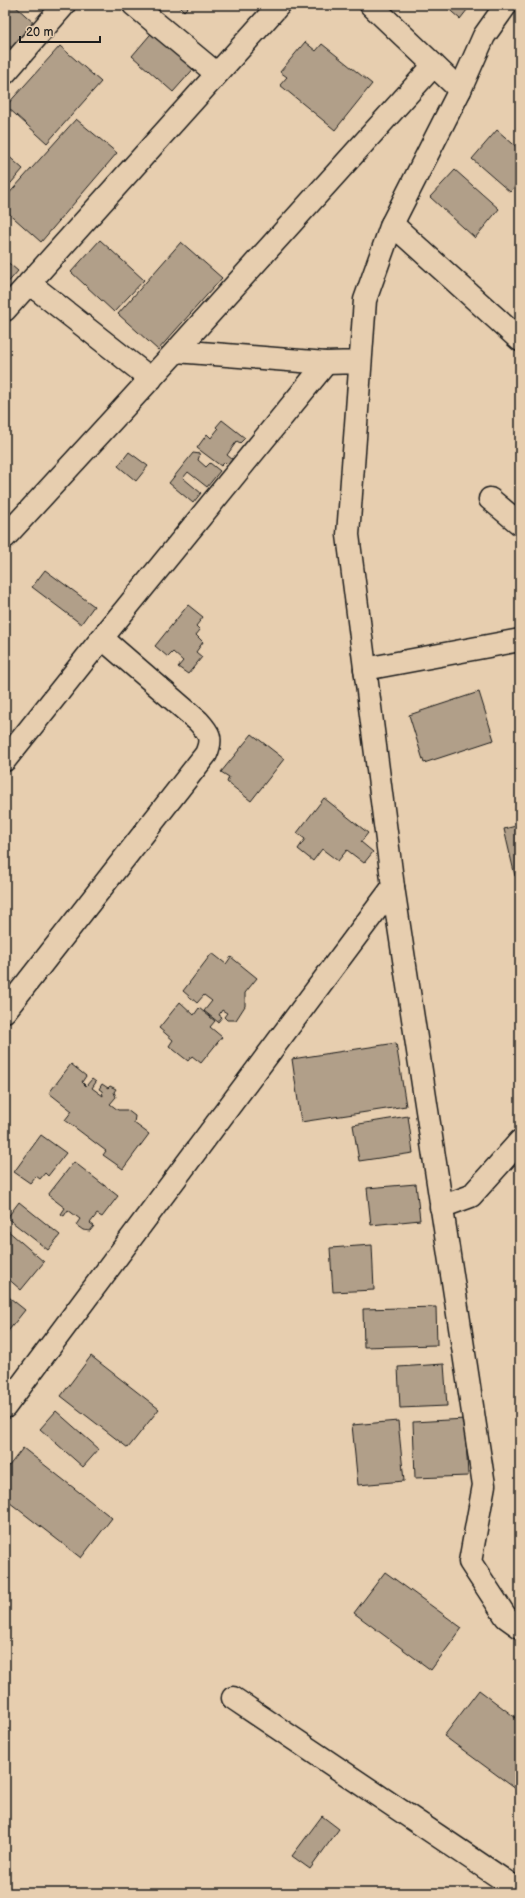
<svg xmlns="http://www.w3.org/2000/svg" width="525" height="1898" font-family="'Balsamiq Sans',sans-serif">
<rect width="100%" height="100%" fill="#e7ceaf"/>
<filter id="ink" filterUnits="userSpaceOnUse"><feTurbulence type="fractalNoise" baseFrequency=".025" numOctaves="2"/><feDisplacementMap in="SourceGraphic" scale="8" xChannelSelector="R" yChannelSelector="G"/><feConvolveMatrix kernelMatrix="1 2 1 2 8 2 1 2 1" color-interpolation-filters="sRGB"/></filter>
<g filter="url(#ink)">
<!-- building -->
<path fill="#b19f89" stroke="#1c1c1c" d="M5,5h9l22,20 -22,25 -9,-8z
M178,5h12l-6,6z
M444,5h27l-11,14z
M155,29l42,36 -24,27 -41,-36z
M305,42l11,9 6,-7 50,40 -37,46 -55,-45 7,-8 -7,-5z
M60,46l41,36 -54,61 -41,-37z
M76,119l41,34 -76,89 -36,-32v-12z
M497,130l23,20v31l-10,11 -38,-33z
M5,153l18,16 -18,21z
M455,170l44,39 -24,29 -45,-41z
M100,240l44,40 -30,32 -43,-40z
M181,242l41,36 -64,72 -40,-36z
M5,260l13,11 -13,15z
M222,420l23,18 -5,5 -3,-2 -10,14 6,5 -5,5 -3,-3 -4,4 -24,-18 10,-14 4,4 7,-9 -2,-2z
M129,452l19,14 -12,15 -18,-15z
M193,453l7,1 -2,6 8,7 4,-4 10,8 -13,16 -19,-15 -5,6 18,15 -8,10 -24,-20z
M45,570l49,36 -13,18 -49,-37z
M188,605l15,12 -7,9 4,4 -4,5 7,7 -7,10 6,5 -14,17 -10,-7 5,-6 -10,-9 -5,5 -13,-11z
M479,692l15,48 -70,23 -15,-48z
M252,734l32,25 -33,42 -24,-19 2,-5 -8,-5z
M324,798l44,35 -7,9 12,10 -9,11 -17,-13 -9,11 -16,-12 -9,12 -15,-12 7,-10 -8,-6z
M520,825v50l-5,1 -11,-47z
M212,953l14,11 5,-7 26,21 -12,15v13l-9,14h-9l-3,-3 3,-4 -5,-3 -3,5 3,2 -4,5 -14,-11 8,-10 -8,-6 -7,8 -14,-12z
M180,1002l14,13 5,-7 16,13 -5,6 12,10 -21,26 -9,-7 -4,5 -19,-15 4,-6 -14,-12z
M396,1043l10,63 -105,16 -9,-63z
M71,1064l15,12 -4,6 4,4 6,-7 4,3 -4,6 11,8 -1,-5 -3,-2 3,-5 6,4 2,-2 6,3 -2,3 2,5 -6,7 8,6h9l8,6 -1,7 15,11 -26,35 -20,-14 3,-4 -41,-31 7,-9 -23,-18z
M408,1116l5,37 -54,8 -6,-36z
M41,1135l25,18 -18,23 -3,-3 -5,6 -4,-3 -6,7 -16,-11z
M74,1162l44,34 -16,21 -5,-3 -7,9 4,3 -4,5 -7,-1 -7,-5 4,-6 -12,-9 -4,6 -3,-2 4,-6 -17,-13z
M416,1184l4,36 -49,5 -4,-37z
M19,1202l41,33 -12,15 -41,-32z
M6,1229l38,33 -23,28 -16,-14z
M372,1245l2,45 -41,2 -3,-44z
M5,1294l20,16 -20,25z
M436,1307l1,38 -73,2 -1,-38z
M91,1356l68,53 -31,39 -67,-52z
M444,1364l3,42 -47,2 -2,-41z
M56,1411l43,38 -16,18 -43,-38z
M465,1419l3,57 -53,2 -2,-56z
M398,1421l6,60 -46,4 -6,-60z
M23,1448l89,70 -31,40 -76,-59v-28z
M385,1572l77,56 -31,42 -77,-57z
M479,1690l41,31v71l-76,-56z
M322,1816l17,13 -29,40 -18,-13z"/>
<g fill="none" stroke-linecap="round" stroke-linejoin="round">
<defs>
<path id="street" d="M134,5l83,69
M371,5l89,85
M5,73l59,-68
M392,224l128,116
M29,283l122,96
M5,310l274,-305
M176,351l258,-286
M490,499l30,25
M365,669l155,-29
M5,760l97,-122 224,-275
M5,1011l201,-257c7,-16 3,-21 -8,-33l-96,-83
M441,1207l30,-11 49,-55
M5,1407l388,-520
M233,1698l287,193"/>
<path id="secondary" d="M506,5l-22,31 -24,54 -68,134 -27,76 -17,235 45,352 91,598 -14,77 36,55 14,10
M5,537l171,-186 150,12 34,-1"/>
</defs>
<!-- street casing -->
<use href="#street" stroke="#1c1c1c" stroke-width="25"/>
<!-- secondary casing -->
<use href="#secondary" stroke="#1c1c1c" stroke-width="25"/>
<!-- street -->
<use href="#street" stroke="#e7ceaf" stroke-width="22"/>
<!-- secondary -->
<use href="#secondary" stroke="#e7ceaf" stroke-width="22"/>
</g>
</g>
<!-- margin -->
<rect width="525" height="1898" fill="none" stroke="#e7ceaf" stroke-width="20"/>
<rect x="10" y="10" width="505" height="1878" fill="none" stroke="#1c1c1c" stroke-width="1.5" filter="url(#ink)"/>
<!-- scale -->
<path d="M20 36v6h80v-6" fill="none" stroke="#1c1c1c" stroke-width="2"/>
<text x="26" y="36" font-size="12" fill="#1c1c1c" stroke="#e7ceaf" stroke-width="3" paint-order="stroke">20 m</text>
</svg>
